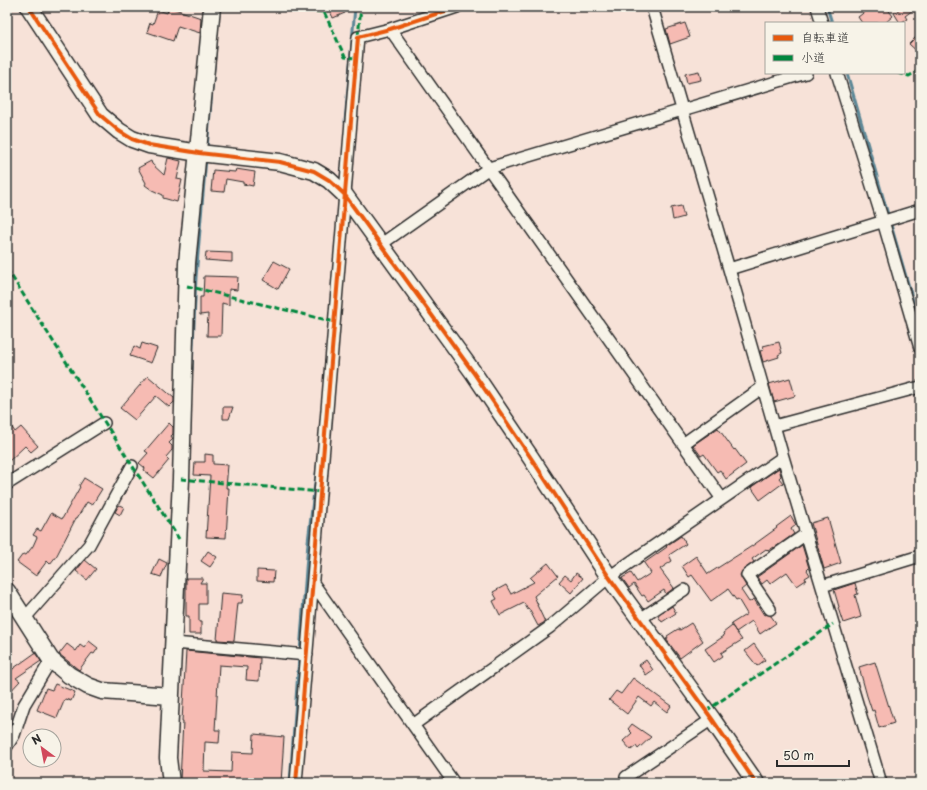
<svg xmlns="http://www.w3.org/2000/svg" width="927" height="790" font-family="'Playpen Sans','Klee One',sans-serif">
<rect width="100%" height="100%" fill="#f7e2d8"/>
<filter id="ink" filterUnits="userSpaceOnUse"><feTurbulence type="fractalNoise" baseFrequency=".025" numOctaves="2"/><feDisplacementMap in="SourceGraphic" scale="8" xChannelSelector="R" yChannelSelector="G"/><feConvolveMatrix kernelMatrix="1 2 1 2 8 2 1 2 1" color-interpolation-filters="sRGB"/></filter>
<g filter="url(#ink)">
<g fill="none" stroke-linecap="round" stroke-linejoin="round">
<!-- stream -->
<path stroke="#5c8796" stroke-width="3" d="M827,7l5,16
M847,73l73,252
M345,122l10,-115
M207,148l9,-104
M192,370l4,-93 10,-119
M300,652l8,-110 9,-76
M290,783l9,-126"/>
</g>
<!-- building -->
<path fill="#f6bbb3" stroke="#2b2b2b" d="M169,7l32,11 -1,15 -22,-7 -5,15 -26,-9 3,-9 3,1 5,-14 9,3z
M335,7h7l3,6 -12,5 -4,-9z
M871,7h15l7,9 -8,7h-23l-4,-6z
M903,7h14l-12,9 2,3 -7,4 -6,-10z
M685,23l5,14 -20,7 -4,-15z
M920,33v21l-11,-10z
M699,71l2,9 -14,3 -2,-9z
M168,158l13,3 -4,18 5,1 -5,22 -14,-4v-3l-11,-5 -7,-5 1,-2 -8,-15 13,-7 1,3 12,11z
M236,169l19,3 -2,14 -10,-2v-2l-17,-3 -2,13 -13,-1 2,-21 22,2z
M681,206l3,11 -11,3 -2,-12z
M206,252l26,1v9l-27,-2z
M274,261l15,8 -11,20 -15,-9z
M204,276l34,1 -1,13 -8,-1v16l-7,-2 -1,33h-14l1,-22 -8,1v-18h3z
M779,342l3,11 -4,2 1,2 -16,5 -3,-11 4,-1 -1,-4z
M142,343l15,5 -6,15 -21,-7 4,-10 6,3z
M148,376l26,22v4l-5,5 -13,-11 -21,24 -15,-12z
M790,378l5,18 -21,6 -5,-18z
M223,407h10l-4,12h-6z
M7,420l8,12 6,-5 17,19 -7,6 -6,-6 -18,17z
M169,423l4,4v7l-2,2 2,3 -4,4 3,3v4l-6,7 3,3 -15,18 -10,-8 1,-2 -6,-5 9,-10 -3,-2z
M718,428l16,22 1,-1 11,15 -20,15 -6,-9 -3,2 -13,-18 -3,2 -8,-11z
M205,454l8,1v9l15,1 -2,23h3l-3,50 -20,-1 4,-61 -16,-1 1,-13h10z
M779,468l2,8 -2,2 4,5 -23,17 -9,-13z
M84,478l18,11 -10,16 -5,-3 -10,16h-1l-19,37 -7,9 -3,-3 -11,15 -19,-14 6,-8 3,1 7,-9 4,-9 -4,-2 4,-6 4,2 10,-18 11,6 18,-32 -1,-1z
M119,505l5,2 -4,8 -5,-3z
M791,516l5,9 -5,4 3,5 -20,14v-1l-6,4 -2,-2 -14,10 2,3 -11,8 -3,5 6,11 -5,4 8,12 5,-3 10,16 2,-1 5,2 5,7 -16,11 -8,-13 -16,11 -5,-8 16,-10 -9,-15 -2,1 -8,-11 -17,12 -19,-26 -3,2 -7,-11 14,-10 12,18 44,-28 25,-18 -1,-1z
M828,518l13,45 -17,6 -13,-46z
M681,536l5,8 -17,11 3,6 -12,8 14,19 -8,6 -2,-4 -16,11 -4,-6 -2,1 -8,-12 -5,4 -7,-10 9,-5 6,9 14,-9 -7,-10 23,-16 -1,-1z
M802,545l7,23 -2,2 3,5 -5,3 1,2 -9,6 -10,-14 -17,12 -3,-4 -5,4 -5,-7z
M208,551l9,6 -7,10 -9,-6z
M159,559l8,4 -6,14 -9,-3z
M85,560l11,9 -9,11 -11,-9z
M548,563l10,13 -24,20 4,9h-1l8,17 -7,4 -9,-17 -1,1 -4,-7 -24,12 -7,-14 4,-2 -4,-7 13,-7 5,9 23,-12 -4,-4z
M257,570l17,1 -1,11 -16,-1z
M576,573l7,5 -12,15 -12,-11 6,-7 6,5z
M186,578h17l-3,5h6v21h-7v18h2v12h-12v-18h-3z
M855,583l3,11 -3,1 6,22 -18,6 -5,-15 1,-1 -5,-17z
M221,593l22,2 -1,8h-4l-4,38 -17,-1z
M672,606l4,7 -14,9 -4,-6z
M691,623l12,18 -23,17 -14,-19 2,-1 -1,-2 11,-7 2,1z
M732,626l10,14 -21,13 2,3 -9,6 -9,-13 19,-13 -1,-3z
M89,641l9,7 -4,6 -2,-1 -13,17 -20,-16 8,-10 9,7 4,-6 4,3z
M754,644l11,16 -8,6 -12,-15z
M186,651l74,7 -1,23 -13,-1 1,-13 -28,-2 -4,65h5l-1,13 -14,-1 -1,29 27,1 1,-20 21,1 1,-19 30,3 -3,46h-95v-2h-6l3,-60h-1z
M35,653l6,8 -25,17 4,3 -13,14v-25l3,2 4,-4z
M646,660l7,10 -7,5 -7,-10z
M875,662l19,61 -15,5 -5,-18 -2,1 -5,-15 -8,-29z
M633,678l38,28 -4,6 -13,-10 -3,4 -12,-9 -12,17 -18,-14 7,-9 5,3z
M55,684l20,8 -4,9 -6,-2 -8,19 -20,-8 9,-22 6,2z
M632,724l19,13 -13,12 -2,-3 -5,4 -8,-9 9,-8 -4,-4z"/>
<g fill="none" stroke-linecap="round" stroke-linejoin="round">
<defs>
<path id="street" d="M652,7l77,262 54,188 98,326
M817,7l5,16
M390,29l332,470
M837,73l46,148 37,127
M380,245l109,-77 317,-95
M729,269l191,-59
M774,426l146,-39
M683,444l80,-57
M7,484l97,-61
M313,583l141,200
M822,586l98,-30
M770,609l-23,-34 59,-41
M24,619l65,-74 43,-79
M640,619l44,-29
M174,643l133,12
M413,725l137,-98 59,-50 174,-120
M7,746l7,-11 10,-30 27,-45
M626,777l86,-58
M296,783l62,-746 32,-8 67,-22"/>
<path id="secondary" d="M29,7l71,108 19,16 13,8 17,6 50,8 81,9 34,9 15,9 15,14 129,178 58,86 78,119 103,142 44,64
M7,591l44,69 18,15 19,11 14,5 69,5
M171,783l-3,-25 13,-279 6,-216 25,-256"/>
</defs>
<!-- street casing -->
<use href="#street" stroke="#2b2b2b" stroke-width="14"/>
<!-- secondary casing -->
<use href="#secondary" stroke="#2b2b2b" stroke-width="19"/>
<!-- street -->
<use href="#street" stroke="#f7f3e8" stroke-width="11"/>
<!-- secondary -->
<use href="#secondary" stroke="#f7f3e8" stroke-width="16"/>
<!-- quiet -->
<path stroke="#00873e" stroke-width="3" stroke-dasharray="6 3" stroke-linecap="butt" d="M271,7l53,5 21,45 12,1
M358,37l3,-30
M898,73l11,3 11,-6
M7,269l172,270
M187,286l148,36
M181,479l140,13
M706,711l127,-87"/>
<defs>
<path id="cycleway" d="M29,7l71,108 19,16 13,8 17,6 50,8 81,9 34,9 15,9 15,14 129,178 58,86 78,119 103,142 44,64
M296,783l62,-746 32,-8 67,-22"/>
</defs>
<!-- cycleway casing -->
<use href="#cycleway" stroke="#f7f3e8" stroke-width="6"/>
<!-- cycleway -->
<use href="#cycleway" stroke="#e8590c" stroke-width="4"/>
</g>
</g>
<!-- margin -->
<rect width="927" height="790" fill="none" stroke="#f7f3e8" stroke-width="24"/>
<rect x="12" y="12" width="903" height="766" fill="none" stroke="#2b2b2b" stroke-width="1.5" filter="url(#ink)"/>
<!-- legend -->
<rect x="765" y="22" width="140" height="52" fill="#f7f3e8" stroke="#a5a39c"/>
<rect x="773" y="35" width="20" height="6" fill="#e8590c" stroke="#a5a39c"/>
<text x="801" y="42" font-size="12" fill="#2b2b2b">自転車道</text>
<rect x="773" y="55" width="20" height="6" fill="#00873e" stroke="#a5a39c"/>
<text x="801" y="62" font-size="12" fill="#2b2b2b">小道</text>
<!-- north arrow -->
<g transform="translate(42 748) rotate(328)"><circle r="19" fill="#f7f3e8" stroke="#a5a39c"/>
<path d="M0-3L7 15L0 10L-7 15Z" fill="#d1495b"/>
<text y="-6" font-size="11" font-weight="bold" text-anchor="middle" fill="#2b2b2b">N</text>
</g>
<!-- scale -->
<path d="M777 760v6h72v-6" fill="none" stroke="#2b2b2b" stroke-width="2"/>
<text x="783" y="760" font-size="12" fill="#2b2b2b" stroke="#f7f3e8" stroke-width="3" paint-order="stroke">50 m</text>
</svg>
